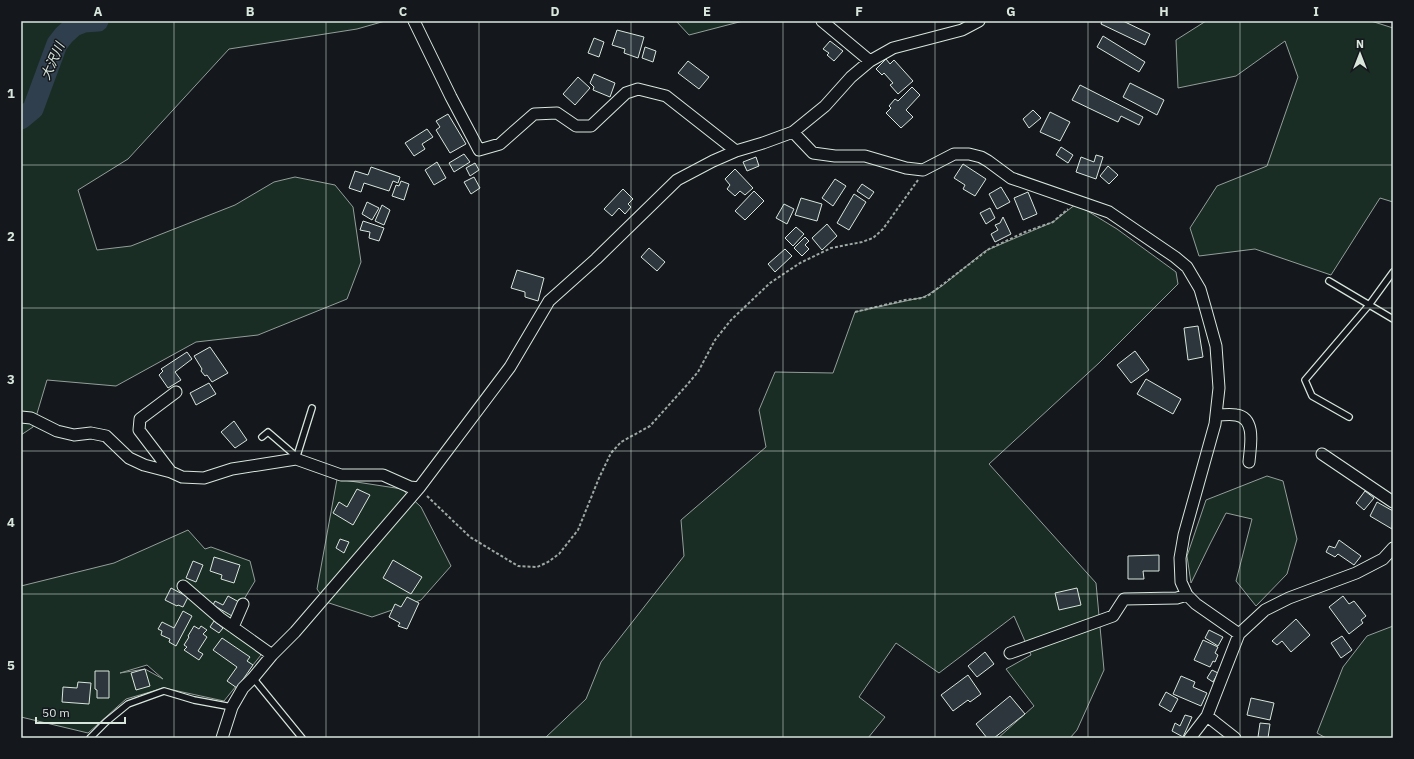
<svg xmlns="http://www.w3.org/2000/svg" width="1414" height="759" font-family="'IBM Plex Sans','Noto Sans JP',sans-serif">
<rect width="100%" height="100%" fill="#14181c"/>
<!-- green -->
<path fill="#1a2d24" stroke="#939e99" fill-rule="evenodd" d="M21,21h364l-28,8 -128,20 -101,110 -50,31 19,60 34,-4 104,-41 39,-23 21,-5 40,8 18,22 8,55 -14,37 -89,36 -62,7 -80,44 -69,-6 -14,47 -12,8z
M676,21h67l-54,14z
M1206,21h165l22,7v174l-13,-4 -49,77 -76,-26 -56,7 -9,-28 27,-42 50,-20 31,-89 -13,-36 -49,35 -58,12 -2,-48z
M1076,204l41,25 59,43 2,12 -79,79 -110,101 107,119 8,87 -27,60 -7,8h-72l36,-32 -28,-37 25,-14 -17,-39 -75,57 -43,-30 -37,54 26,20 -17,21h-323l41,-39 15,-37 83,-106 -3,-36 85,-73 -7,-37 16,-38 58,1 22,-61 69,-15 18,-11 43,-35 68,-29z
M1267,476l16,5 14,58 -10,35 -31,32 -20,-25 16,-62 -26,-6 -16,31 -19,39 -4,-27 19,-56z
M337,479l65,10 19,18 30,59 -30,34 -49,17 -46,-15 -9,-13z
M188,530l17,19 6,-2 39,14 5,20 -26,43 32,31 -37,46 -60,-13 -38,11 -38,34 -67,-16v-131l93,-23zM147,665l16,14 -18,-10 -25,4z
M1393,626v112h-67l-9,-5 26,-66 24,-31z"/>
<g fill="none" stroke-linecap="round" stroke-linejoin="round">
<!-- river -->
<path stroke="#2f3f4d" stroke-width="21" d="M21,119l12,-10 24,-65 7,-9 10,-9 10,-4 14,-1"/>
</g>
<!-- building -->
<path fill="#2c363c" stroke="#d8e6dc" d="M1102,21h21l27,13 -5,11 -44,-21z
M617,30l27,7 -6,21 -14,-5 1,-4 -13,-4z
M1103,36l42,26 -6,10 -42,-25z
M594,38l10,4 -5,15 -11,-4z
M830,41l13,10 -9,10 -7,-6 2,-2 -6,-4z
M645,47l11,4 -3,11 -11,-4z
M886,59l4,5 4,-4 19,21 -15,13 -8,-9 3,-2 -9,-10 -2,2 -6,-6z
M688,61l21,16 -10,12 -21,-16z
M594,74l21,9 -5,14 -17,-7 1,-3 -4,-4z
M578,77l12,11 -15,17 -12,-11z
M1130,83l34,17 -7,15 -34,-18z
M1080,85l63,32 -4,8 -18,-9 -3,6 -46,-22z
M912,87l8,8 -14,15 7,7 -12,11 -15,-15 5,-5 -2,-2 6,-7 3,2z
M1033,110l8,8 -12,10 -6,-9z
M1050,112l20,10 -10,19 -20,-9z
M448,114l18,30 -16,9 -14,-23 4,-3 -4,-6z
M427,129l6,8 -11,7 3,5 -11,7 -9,-13z
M1061,147l12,8 -5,8 -12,-8z
M464,154l6,8 -16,10 -5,-9z
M1096,155l7,2 -7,22 -20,-7 5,-15 13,5z
M756,157l3,9 -12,5 -4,-9z
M437,162l9,16 -12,7 -9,-15z
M475,163l4,7 -9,6 -4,-8z
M963,164l23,15 -11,17 -12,-7 2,-4 -11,-7z
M1108,166l10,9 -9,9 -9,-8z
M371,167l29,10 -2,6 -5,-2 -4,10 -25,-8 -3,9 -12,-4 6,-17 13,4z
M735,169l18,19 -8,7 -5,-4 -5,5 -8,-7 3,-4 -5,-6z
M474,177l6,11 -9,6 -7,-12z
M835,179l11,7 -13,20 -11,-8z
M401,181l8,3 -5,16 -12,-4 4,-11 3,1z
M862,184l12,8 -5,7 -12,-8z
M1001,187l9,15 -13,7 -8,-15z
M623,189l10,10 -5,5 3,3 -6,7 -6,-6 -7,8 -8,-7z
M754,191l10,10 -19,19 -10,-9z
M1028,192l9,22 -14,6 -9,-22z
M854,194l12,8 -17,28 -12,-7z
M801,198l21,6 -5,17 -22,-6z
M367,202l12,6 -7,12 -10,-6z
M784,204l10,5 -7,15 -11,-6z
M382,205l8,5 -6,15 -9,-4z
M990,208l5,10 -9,6 -6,-11z
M1003,217l8,17 -16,8 -4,-8 7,-4 -3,-5 5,-2z
M363,221l21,7 -5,13 -10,-3 1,-6 -10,-2z
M827,224l10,12 -15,14 -10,-12z
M796,227l8,7 -11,12 -8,-8z
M805,237l4,4 -4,4 4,4 -7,7 -8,-8z
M649,248l16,14 -8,9 -16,-14z
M785,249l7,7 -17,16 -7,-8z
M517,270l27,8 -6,23 -13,-4v-5l-14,-4z
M1198,326l5,31 -15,3 -4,-32z
M210,347l18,26 -16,9 -5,-7 -2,1 -4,-5 1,-2 -8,-13z
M1135,351l14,19 -18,13 -14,-18z
M187,352l5,7 -17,13 6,8 -13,8 -9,-13 4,-4 -2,-2z
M1146,379l35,20 -8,15 -36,-20z
M209,383l7,11 -20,11 -6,-12z
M234,421l13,19 -12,8 -14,-16z
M357,489l13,6 -17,30 -20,-12 6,-11 8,5z
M1365,491l9,7 -10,12 -8,-7z
M1377,502l16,9 -1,18 -22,-13z
M340,539l9,3 -5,11 -8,-5z
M1339,540l22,16 -7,9 -16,-11 -3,3 -9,-5 3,-6 6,2z
M1159,555v16h-16l1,8h-16v-23z
M214,557l26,8 -6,18 -13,-4 1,-4 -12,-4z
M393,560l29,17 -11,17 -28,-16z
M193,561l10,4 -7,17 -10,-4z
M171,588l17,9 -5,10 -5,-2 -1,1 -12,-6z
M1077,588l4,17 -22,5 -4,-17z
M228,596l11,6 -7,14 -19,-11 2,-4 8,4z
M1343,596l6,8 5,-3 12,15 -5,4 2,3 -14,11 -20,-27z
M407,597l12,6 -12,26 -9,-3 2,-3 -11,-6 6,-13 6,3z
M183,611l9,5 -16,30 -7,-4 1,-3 -9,-4 1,-4 -4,-2 4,-7 12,6z
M1296,619l14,16 -19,17 -9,-11 -5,4 -5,-4z
M214,621l9,7 -4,5 -9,-6z
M194,626l5,3 2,-3 6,4 -4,4 4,3 -9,14 5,3 -4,6 -15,-10 3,-3 -3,-2 5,-8 -1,-1z
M1209,630l14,7 -5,9 -13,-8z
M1342,636l10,14 -11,8 -10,-15z
M222,638l28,19 -3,4 6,4 -16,23 -10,-7 10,-14 -24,-17z
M1203,640l15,7 -3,6 3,2 -3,7 -2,-1 -3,6 -16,-7z
M985,652l9,12 -17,13 -9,-11z
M145,669l5,17 -14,4 -5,-17z
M1212,670l6,3 -5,9 -6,-4z
M95,671h14v27h-12v-8l-2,-1z
M968,675l13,19 -11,8 -2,-2 -15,11 -12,-16z
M1181,676l14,6 -2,5 14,6 -6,13 -28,-12z
M78,682l13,1 -2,21 -27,-2 1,-15 14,1z
M1166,692l12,7 -7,13 -12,-7z
M1010,696l15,18 -31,24h-7l-11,-14z
M1251,698l23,5 -4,17 -23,-5z
M1185,715l7,2 -9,20 -11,-6 3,-8 5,3z
M1260,723l10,1 -2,14 -10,-1z"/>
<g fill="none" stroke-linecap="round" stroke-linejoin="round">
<defs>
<path id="service" d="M1329,281l64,38
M1349,417l-37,-21 -7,-16 64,-75 24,-33
M262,437l6,-5 29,25
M296,459l16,-51
M253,678l49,60
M90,738l16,-16 22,-18 36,-13 30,9 38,7"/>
<path id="minor" d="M414,21l37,76 28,53 21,-6 34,-30 23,-1 19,13h15l35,-33 12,-4 28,7 70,55
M822,21l48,40
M793,132l20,21 22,3h30l41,12 17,2 31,-16h15l12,3 7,4 23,17 98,34 66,45 12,10 13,22 6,21 10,36 3,42 -4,36 -31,111 -4,23 1,24 6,13 9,9 43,30
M1217,415c6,0 13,-1 19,0 21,3 14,33 13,47
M21,417l10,1 26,13 17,4 17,-2 15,3 23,22 15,7 27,7 11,5 22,1 28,-9 64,-10 45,16h42l27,12 9,1
M1322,454l71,48
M171,472l-32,-42 1,-11 36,-27
M183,586l37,32 52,37
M233,627l10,-23
M1010,653l103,-37 11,-17 53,-1 10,-3
M1207,716l28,22
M222,738l10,-31 11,-19 10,-10 19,-23 23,-23 124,-144 91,-121 39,-66 47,-42 81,-79 36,-19 23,-10 27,-8 30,-11 32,-26 26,-29 19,-16 23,-13 69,-18 17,-9
M1190,738l17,-22 32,-82 26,-24 24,-12 67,-25 27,-14 10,-11"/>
</defs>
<!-- service casing -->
<use href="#service" stroke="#d8e6dc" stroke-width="8"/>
<!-- minor casing -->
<use href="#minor" stroke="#d8e6dc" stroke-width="13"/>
<!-- path -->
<path stroke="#9da8a2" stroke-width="2" stroke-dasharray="3 2" stroke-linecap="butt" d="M855,312l50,-12 17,-2 7,-3 60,-46 36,-17 28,-10 15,-13
M427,496l43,41 48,29 19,1 11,-5 11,-8 19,-24 21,-52 12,-25 10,-11 29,-16 36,-40 12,-14 17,-32 16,-20 39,-37 30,-20 31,-15 31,-6 11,-4 10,-9 35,-49"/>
<!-- service -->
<use href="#service" stroke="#14181c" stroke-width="5.5"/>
<!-- minor -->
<use href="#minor" stroke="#14181c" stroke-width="11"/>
</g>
<!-- grid -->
<path fill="none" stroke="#d8e6dc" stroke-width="1" stroke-opacity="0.55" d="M174,21v717M326,21v717M479,21v717M631,21v717M783,21v717M935,21v717M1088,21v717M1240,21v717M21,165h1372M21,308h1372M21,451h1372M21,594h1372"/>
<g text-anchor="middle" stroke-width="3" stroke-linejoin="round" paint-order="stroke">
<!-- water labels -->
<g font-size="13" font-style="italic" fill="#d8e6dc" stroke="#14181c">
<text transform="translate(52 61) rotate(-66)" y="5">大沢川</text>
</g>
</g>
<!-- border -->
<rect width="1414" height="759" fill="none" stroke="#14181c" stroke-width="44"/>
<!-- north arrow -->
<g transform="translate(1360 54)" stroke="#14181c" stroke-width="3" paint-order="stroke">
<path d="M0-3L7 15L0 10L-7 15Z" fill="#d8e6dc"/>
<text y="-6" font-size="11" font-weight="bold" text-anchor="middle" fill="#d8e6dc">N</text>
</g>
<!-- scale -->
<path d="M36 717v6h89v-6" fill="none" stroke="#d8e6dc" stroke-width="2"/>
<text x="42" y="717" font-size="12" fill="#d8e6dc" stroke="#14181c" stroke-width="3" paint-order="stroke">50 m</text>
<rect x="22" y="22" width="1370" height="715" fill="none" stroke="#d8e6dc" stroke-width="1.5"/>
<g font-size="13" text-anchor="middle" font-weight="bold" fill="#d8e6dc">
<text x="98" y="16">A</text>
<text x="250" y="16">B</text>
<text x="403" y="16">C</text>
<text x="555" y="16">D</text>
<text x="707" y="16">E</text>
<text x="859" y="16">F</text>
<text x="1011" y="16">G</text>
<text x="1164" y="16">H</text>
<text x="1316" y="16">I</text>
<text x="11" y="98">1</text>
<text x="11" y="241">2</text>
<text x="11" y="384">3</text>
<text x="11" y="527">4</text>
<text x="11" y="670">5</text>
</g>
</svg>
